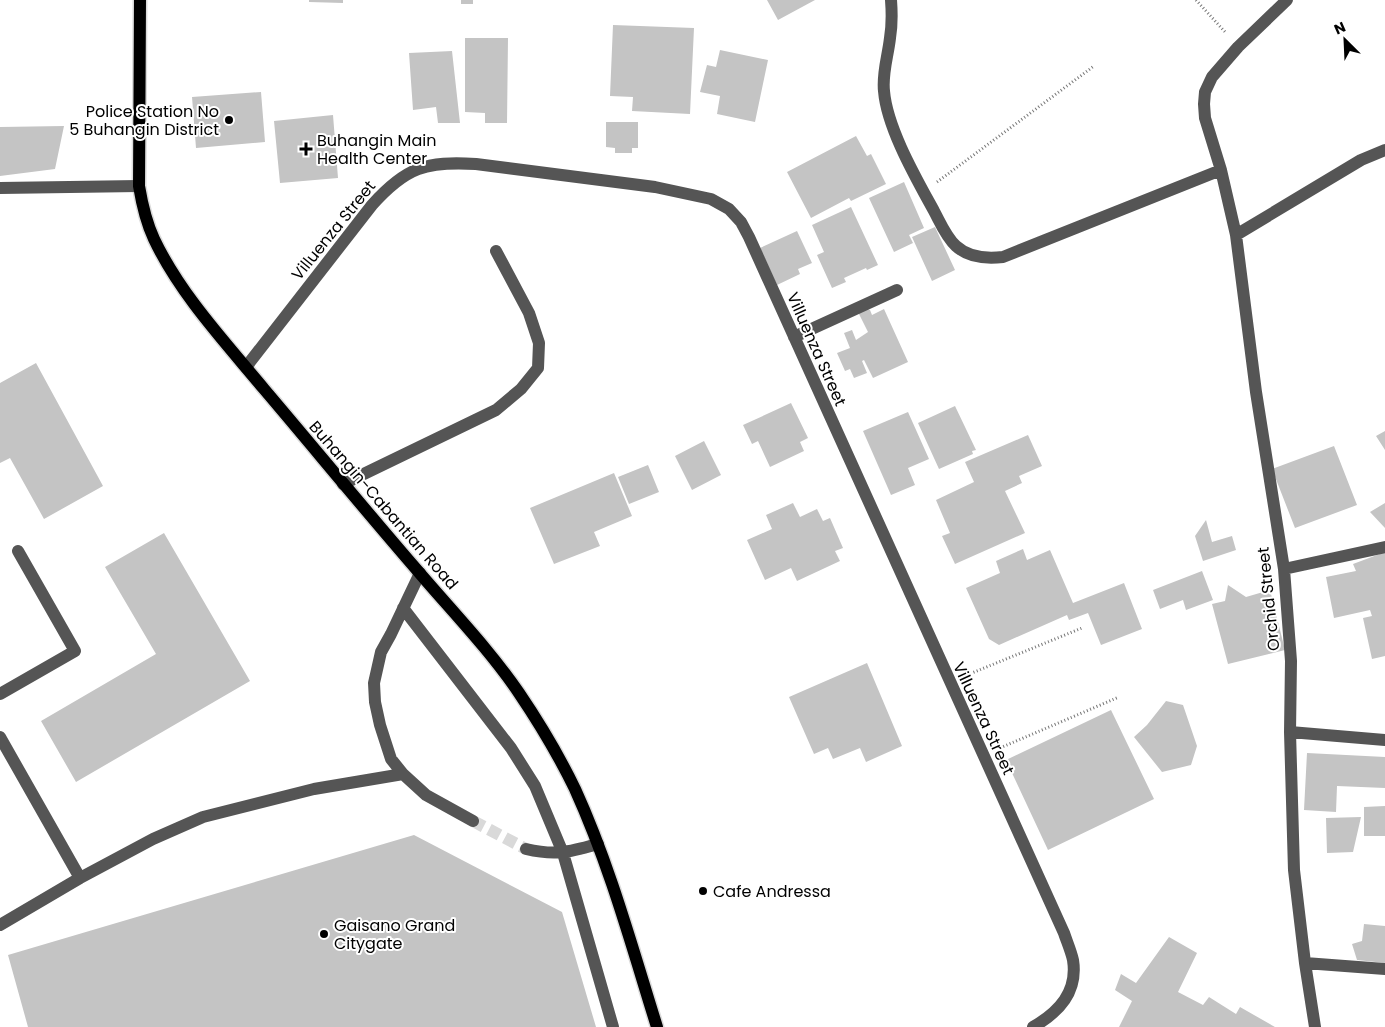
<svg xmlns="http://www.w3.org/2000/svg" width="1385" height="1027" font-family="Poppins,sans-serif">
<rect width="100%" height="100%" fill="#fff"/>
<!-- building -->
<path fill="#c4c4c4" d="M309,0h34v3l-34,-1z
M461,0h12v4h-12z
M767,0h48l-37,20z
M613,25l81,3 -4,86 -58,-3 1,-14 -23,-1z
M465,38h43l-1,85h-22v-10l-20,-1z
M720,50l48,10 -13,62 -38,-8 3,-18 -20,-4 7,-27 9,2z
M452,51l8,72h-22l-2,-16 -23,3 -4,-57z
M261,92l4,50 -69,6 -4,-51z
M333,115l5,63 -58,5 -6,-62z
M606,122h32v26h-6v5h-17v-5l-9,-1z
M64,126l-9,43 -55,7v-49z
M856,136l11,20 4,-2 15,30 -35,17 -2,-3 -38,20 -24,-46z
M904,182l20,46 -15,7 4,8 -19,9 -25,-54z
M851,207l27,58 -11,5 -1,-2 -22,10 2,4 -14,6 -15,-33 7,-3 -12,-27z
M935,227l20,43 -23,11 -20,-44z
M797,231l15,32 -14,6 2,5 -23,11 -17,-37z
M865,308l5,2 2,5 12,-6 24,53 -35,16 -9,-18 -2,1 5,12 -13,5 -4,-9 -5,2 -8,-18 13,-5 -6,-15 8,-3 4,10 12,-8 -10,-20z
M36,363l67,123 -59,33 -34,-61 -10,5v-80z
M791,403l17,35 -8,4 4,9 -34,16 -12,-26 -6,3 -9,-19z
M955,406l21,44 -4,1 1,3 -34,15 -21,-46z
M908,412l21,47 -21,9 7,17 -24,10 -28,-64z
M1385,431v19l-9,-14z
M1028,435l14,31 -23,10 3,7 -17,8 20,42 -70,31 -13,-28 8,-3 -14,-33 38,-18 -9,-20z
M704,441l17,34 -29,15 -17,-34z
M1334,446l23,59 -62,23 -23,-59z
M648,465l11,27 -30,12 -11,-27z
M614,473l18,43 -38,16 6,14 -46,18 -24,-56z
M793,503l7,14 17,-8 6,12 7,-3 13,30 -8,3 5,10 -43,20 -6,-13 -26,12 -18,-40 25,-11 -6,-14z
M1385,503v25l-15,-16z
M1206,520l6,22 20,-6 4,14 -33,11 -8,-25z
M164,533l86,148 -174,101 -35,-61 115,-67 -51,-87z
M1023,549l4,11 23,-10 23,53 51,-20 18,46 -41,16 -13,-32 -19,7 -2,-5 -68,30 -10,-6 -23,-51 34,-15 -4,-12z
M1385,552v104l-13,3 -9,-41 9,-2 -2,-6 -36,8 -8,-41 30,-6 -3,-7z
M1202,571l11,29 -27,10 -3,-10 -23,9 -7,-19z
M1228,585l18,12 24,-7 15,60 -57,14 -16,-60 13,-3z
M867,663l35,83 -36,16 -6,-14 -27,11 -5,-11 -14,6 -25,-57z
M1166,701l17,4 14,41 -6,19 -29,7 -28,-35 13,-12z
M1111,710l43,89 -106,51 -42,-90z
M1307,753l78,4v31l-48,-2 -1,26 -32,-2z
M1385,806v30h-21v-29z
M1361,817l-8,35 -26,1 -1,-35z
M414,835l148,77 34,115h-568l-20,-72z
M1364,924l21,2v37l-28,-3 -5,-16 10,-3z
M1169,937l28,16 -19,39 25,13 6,-8 27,17 4,-7 35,20h-156l13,-26 -17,-11 6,-16 15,9z"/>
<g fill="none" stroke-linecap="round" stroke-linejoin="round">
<!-- minor-tunnel -->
<path stroke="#d9d9d9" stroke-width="12" stroke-dasharray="12 6" stroke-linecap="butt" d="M473,821l53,28"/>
<defs>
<path id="major" d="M140,0l-1,186c3,18 7,36 15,53 26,55 71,103 110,150 51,60 101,121 153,181 34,40 72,79 102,123 21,31 40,63 56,96 35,77 57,158 82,238"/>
</defs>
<!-- major casing -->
<use href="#major" stroke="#dbdbdb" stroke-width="15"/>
<!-- path -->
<path stroke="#777" stroke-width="3" stroke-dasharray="1 2.5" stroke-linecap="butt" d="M1196,0l30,33
M937,182l157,-116
M967,675l115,-47
M1000,748l119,-51"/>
<!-- minor -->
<path stroke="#555" stroke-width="12" d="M891,0c1,13 1,26 -1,38 -2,18 -8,35 -6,53 3,37 32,87 50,120 6,11 12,26 22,35 13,12 30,13 47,11l218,-87
M1287,0l-49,47 -26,30 -7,15 -1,12 1,14 16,52 15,65 20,157 28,177 7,92 -1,71 4,138 11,93 10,64
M0,188l139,-2
M1236,235l125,-75 24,-10
M794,337l103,-47
M246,367l126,-162c34,-38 54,-44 104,-41l179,23 56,12 18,10 12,13 8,15 315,696c3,9 7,18 9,27 5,32 -14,52 -40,67
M343,484l153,-74 25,-21 17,-21 1,-25 -10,-30 -33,-62
M1284,569l101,-22
M420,573l-29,61 -10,18 -7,31 1,19 5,23 11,34 12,15 23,21 47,26
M403,608l108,140 24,38 28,67 50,174
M0,694l75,-43 -57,-100
M1290,732l95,8
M0,737l80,141
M526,849c30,7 43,3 72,-5
M0,925l80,-47 73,-39 50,-22 111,-28 89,-15
M1305,963l80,6"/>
<!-- major -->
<use href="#major" stroke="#000" stroke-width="12"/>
</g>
<!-- markers -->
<g fill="#000" stroke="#fff" stroke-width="2">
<circle cx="229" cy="120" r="5"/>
<path d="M303.5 141.5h5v5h5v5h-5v5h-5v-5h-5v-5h5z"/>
<circle cx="703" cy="891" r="5"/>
<circle cx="324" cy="934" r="5"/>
</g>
<g text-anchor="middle" stroke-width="4" stroke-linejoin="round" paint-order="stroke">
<!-- poi labels -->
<g font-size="16" fill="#000" stroke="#fff" text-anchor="start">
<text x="219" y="117" text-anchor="end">Police Station No<tspan x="219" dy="18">5 Buhangin District</tspan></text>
<text x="317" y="146">Buhangin Main<tspan x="317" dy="18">Health Center</tspan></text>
<text x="713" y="897">Cafe Andressa</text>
<text x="334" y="931">Gaisano Grand<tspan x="334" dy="18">Citygate</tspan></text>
</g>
<!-- street labels -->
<g font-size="16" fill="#000" stroke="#fff">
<text transform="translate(333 230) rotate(-51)" y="6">Villuenza Street</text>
<text transform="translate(817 349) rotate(66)" y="6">Villuenza Street</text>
<text transform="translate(384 505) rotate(49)" y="6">Buhangin-Cabantian Road</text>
<text transform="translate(1268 599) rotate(-96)" y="6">Orchid Street</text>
<text transform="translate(984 718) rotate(65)" y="6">Villuenza Street</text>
</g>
</g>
<!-- north arrow -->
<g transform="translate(1345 40) rotate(336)" stroke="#ffffff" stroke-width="4" paint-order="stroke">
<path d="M0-4L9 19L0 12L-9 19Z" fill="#000000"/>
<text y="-8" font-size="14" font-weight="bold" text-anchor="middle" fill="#000000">N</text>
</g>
</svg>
